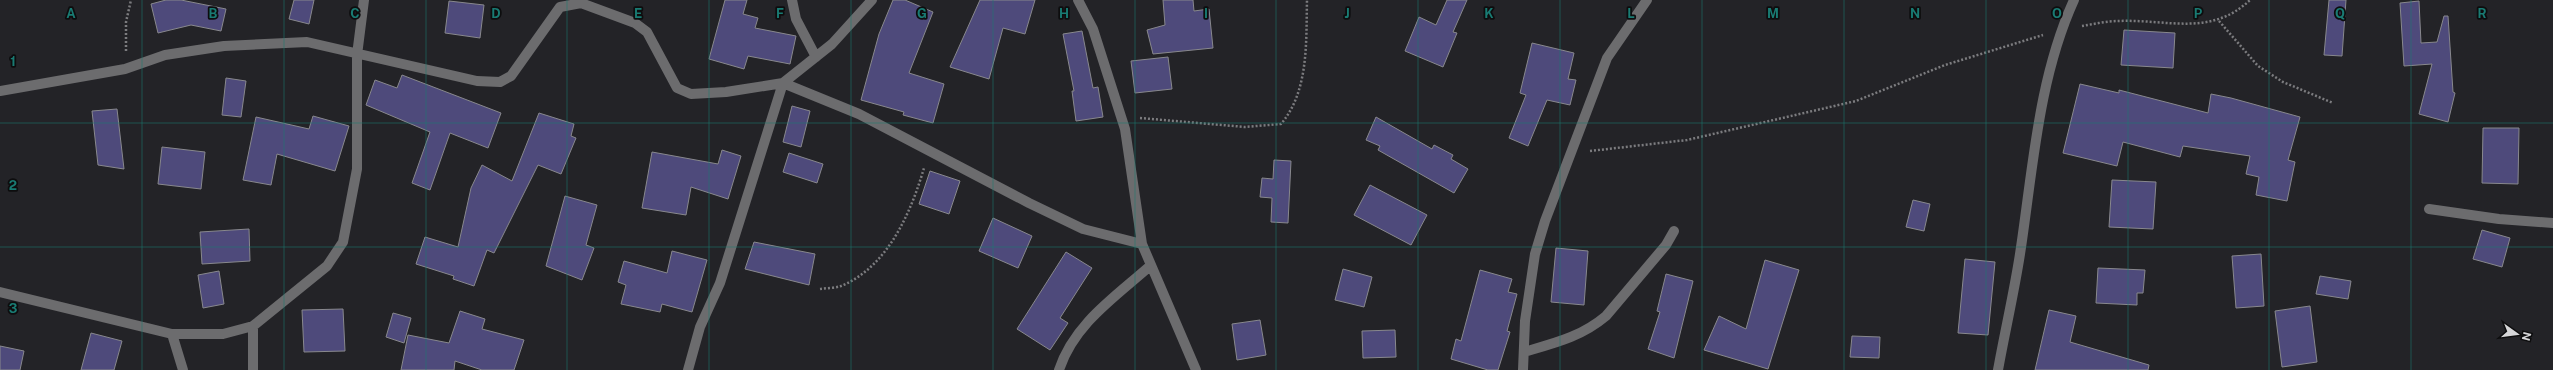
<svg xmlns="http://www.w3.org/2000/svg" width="2553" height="370" font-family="'Public Sans',sans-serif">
<rect width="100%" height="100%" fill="#232327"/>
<!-- building -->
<path fill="#4e4a7b" stroke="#88888d" d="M166,0h15l45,9 -5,22 -30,-6 -33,8 -7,-29z
M294,0h20l-5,24 -20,-5z
M725,0h22l-4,14 15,4 -3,10 41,8 -6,28 -42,-8 -4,13 -35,-10z
M893,0h12l28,12 -24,61 35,11 -11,39 -30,-8 1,-3 -43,-12 18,-66z
M980,0h55l-10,34 -22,-6 -14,51 -39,-12z
M1163,0h30l1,11 15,-2 4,39 -60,6 -6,-24 18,-5z
M1447,0h20l-14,32 4,1 -14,34 -38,-16 14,-34 17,8z
M2329,0h17l-4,56 -18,-1z
M449,1l35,4 -4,33 -35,-5z
M2419,1l2,42 16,-1 7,-26h4l5,76 2,1 -7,29 -29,-8 13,-50 -28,2 -4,-63z
M2124,30l51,3 -2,35 -52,-3z
M1082,31l11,57 5,-1 5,30 -27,4 -4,-30h2l-11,-57z
M1532,43l42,10 -6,26 8,1 -6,25 -23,-5 -19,46 -19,-8 17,-43 -6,-2z
M1168,57l4,32 -37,4 -4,-32z
M402,75l99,38 -13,35 -38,-15 -20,57 -18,-7 18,-51 -64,-27 9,-25 22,8z
M226,78l20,3 -5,36 -19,-2z
M2080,84l39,9v-3l89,23 3,-19 20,4 69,19 -12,43 7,2 -8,39 -31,-6 3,-18 -13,-3 4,-18 -67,-10 -3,11 -57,-15 -6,24 -54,-13z
M792,106l18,5 -9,36 -18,-5z
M117,109l7,60 -26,-4 -6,-54z
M539,113l35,11 -3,12 5,2 -15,36 -23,-9 -44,88 -7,-3 -13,36 -21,-7 1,-3 -38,-12 9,-27 33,10 13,-59 11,-23 30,16z
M313,116l36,10 -14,45 -58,-17 -6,31 -28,-5 13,-63 53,12z
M1376,117l56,32 2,-4 19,10 -2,4 17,10 -14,24 -76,-43 2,-4 -14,-6z
M2483,128h36l-1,56 -36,-1z
M162,147l43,5 -4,37 -43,-5z
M722,150l19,6 -13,43 -37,-12 -5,28 -44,-7 10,-56 66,12z
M789,153l34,11 -6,19 -34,-11z
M1274,160l17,1 -3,62 -17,-1 1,-24 -12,-1 2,-19 11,1z
M930,171l30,10 -11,33 -30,-10z
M2112,180l44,2 -3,47 -44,-2z
M1370,185l57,30 -16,30 -57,-30z
M565,196l32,9 -11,40 8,3 -12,32 -36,-14z
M1913,200l17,4 -6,27 -18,-4z
M993,218l39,18 -14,32 -39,-17z
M249,229l1,32 -48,3 -2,-32z
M2482,230l28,8 -8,29 -29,-8z
M754,242l61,12 -6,31 -64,-16z
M1556,248l32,3 -4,54 -33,-3z
M672,251l35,9 -15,52 -30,-8 -2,8 -39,-8 5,-19 -8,-3 6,-21 43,12z
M1066,252l26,16 -32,50 8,5 -18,27 -33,-21z
M2261,254l3,52 -28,2 -4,-52z
M1965,259l30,3 -7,73 -30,-2z
M1765,260l34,10 -31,99 -64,-19 15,-34 27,13z
M2098,268l47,2 -2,23h-6v12l-41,-2z
M1343,269l29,8 -8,30 -29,-7z
M1480,270l32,9 -4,13 9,2 -10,37 3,1 -12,38h-10l-37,-11 5,-20 5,2z
M219,271l5,33 -21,4 -5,-33z
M1666,274l27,7 -19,77 -26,-9 12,-37 -3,-1z
M2320,276l31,5 -3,18 -32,-5z
M2310,306l7,56 -35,5 -7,-56z
M343,309l2,42 -41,1 -2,-42z
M2049,310l27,6 -6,26 79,23 -1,5h-113z
M460,311l25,8 -3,10 42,11 -10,30h-32l-27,-9 -1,9h-53l7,-35 41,8z
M393,313l18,5 -7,25 -18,-6z
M1260,320l6,35 -29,5 -5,-36z
M1395,330l1,27 -33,1 -1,-27z
M91,333l31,8 -8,29h-33z
M1852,336l28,1 -1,21 -29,-1z
M0,346l24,5 -4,19h-20z"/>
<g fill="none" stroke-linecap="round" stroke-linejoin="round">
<!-- path -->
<path stroke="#7c7c7f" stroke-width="2.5" stroke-dasharray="2 2" stroke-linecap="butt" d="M2219,21l39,45 25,16 50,21
M2082,26c12,-2 25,-5 37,-5 48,-2 92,16 131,-21
M126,51v-29l5,-22
M1140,118l105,9 36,-3c28,-33 25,-82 26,-124
M1590,151l97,-11 169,-39 89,-36 98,-30
M820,289c7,-1 15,-1 21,-3 47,-19 70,-74 83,-118"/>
<!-- minor -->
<path stroke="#6c6c6e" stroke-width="10" d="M792,0l4,19 20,38
M1078,0l15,29 32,100 17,115 54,126
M0,91l125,-22 40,-14 59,-9 83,-4 170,39 23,1 11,-6 49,-69 21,-4 54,20 12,9 30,56 14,6 35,-2 57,-9 76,31 170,89 54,26 59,15
M2429,209l70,10 54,4
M0,292l172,42h51l30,-8 74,-60 16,-24 14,-73v-114l7,-55
M253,326v44
M172,334l11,36
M1524,352c31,-9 57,-15 82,-36l60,-71 8,-14
M688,370l12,-43 20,-44 63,-200 49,-39 40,-44
M1059,370c15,-46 56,-73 91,-104
M1523,370l2,-49 10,-67 10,-33 62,-163 40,-58
M1998,370c7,-39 16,-77 22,-116 13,-85 18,-175 54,-254"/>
</g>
<!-- grid -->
<path fill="none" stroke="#197b73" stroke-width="1" stroke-opacity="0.55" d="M142,0v370M284,0v370M426,0v370M567,0v370M709,0v370M851,0v370M993,0v370M1135,0v370M1276,0v370M1418,0v370M1560,0v370M1702,0v370M1844,0v370M1986,0v370M2128,0v370M2269,0v370M2411,0v370M0,123h2553M0,247h2553"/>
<g font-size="13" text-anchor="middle" font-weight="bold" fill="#197b73" stroke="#0d0d0e" stroke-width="3.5" stroke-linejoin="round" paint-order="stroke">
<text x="71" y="18">A</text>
<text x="213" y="18">B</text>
<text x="355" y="18">C</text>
<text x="496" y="18">D</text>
<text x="638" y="18">E</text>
<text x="780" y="18">F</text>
<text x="922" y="18">G</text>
<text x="1064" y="18">H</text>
<text x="1206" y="18">I</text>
<text x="1347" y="18">J</text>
<text x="1489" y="18">K</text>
<text x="1631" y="18">L</text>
<text x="1773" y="18">M</text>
<text x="1915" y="18">N</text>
<text x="2057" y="18">O</text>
<text x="2198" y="18">P</text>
<text x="2340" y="18">Q</text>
<text x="2482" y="18">R</text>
<text x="13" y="66">1</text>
<text x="13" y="190">2</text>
<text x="13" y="313">3</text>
</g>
<!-- north arrow -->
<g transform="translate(2517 334) rotate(104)" stroke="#0d0d0e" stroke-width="3" paint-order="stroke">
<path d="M0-3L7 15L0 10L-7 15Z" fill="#d6d6d8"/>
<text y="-6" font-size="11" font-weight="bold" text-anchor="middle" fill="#d6d6d8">N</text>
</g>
</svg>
